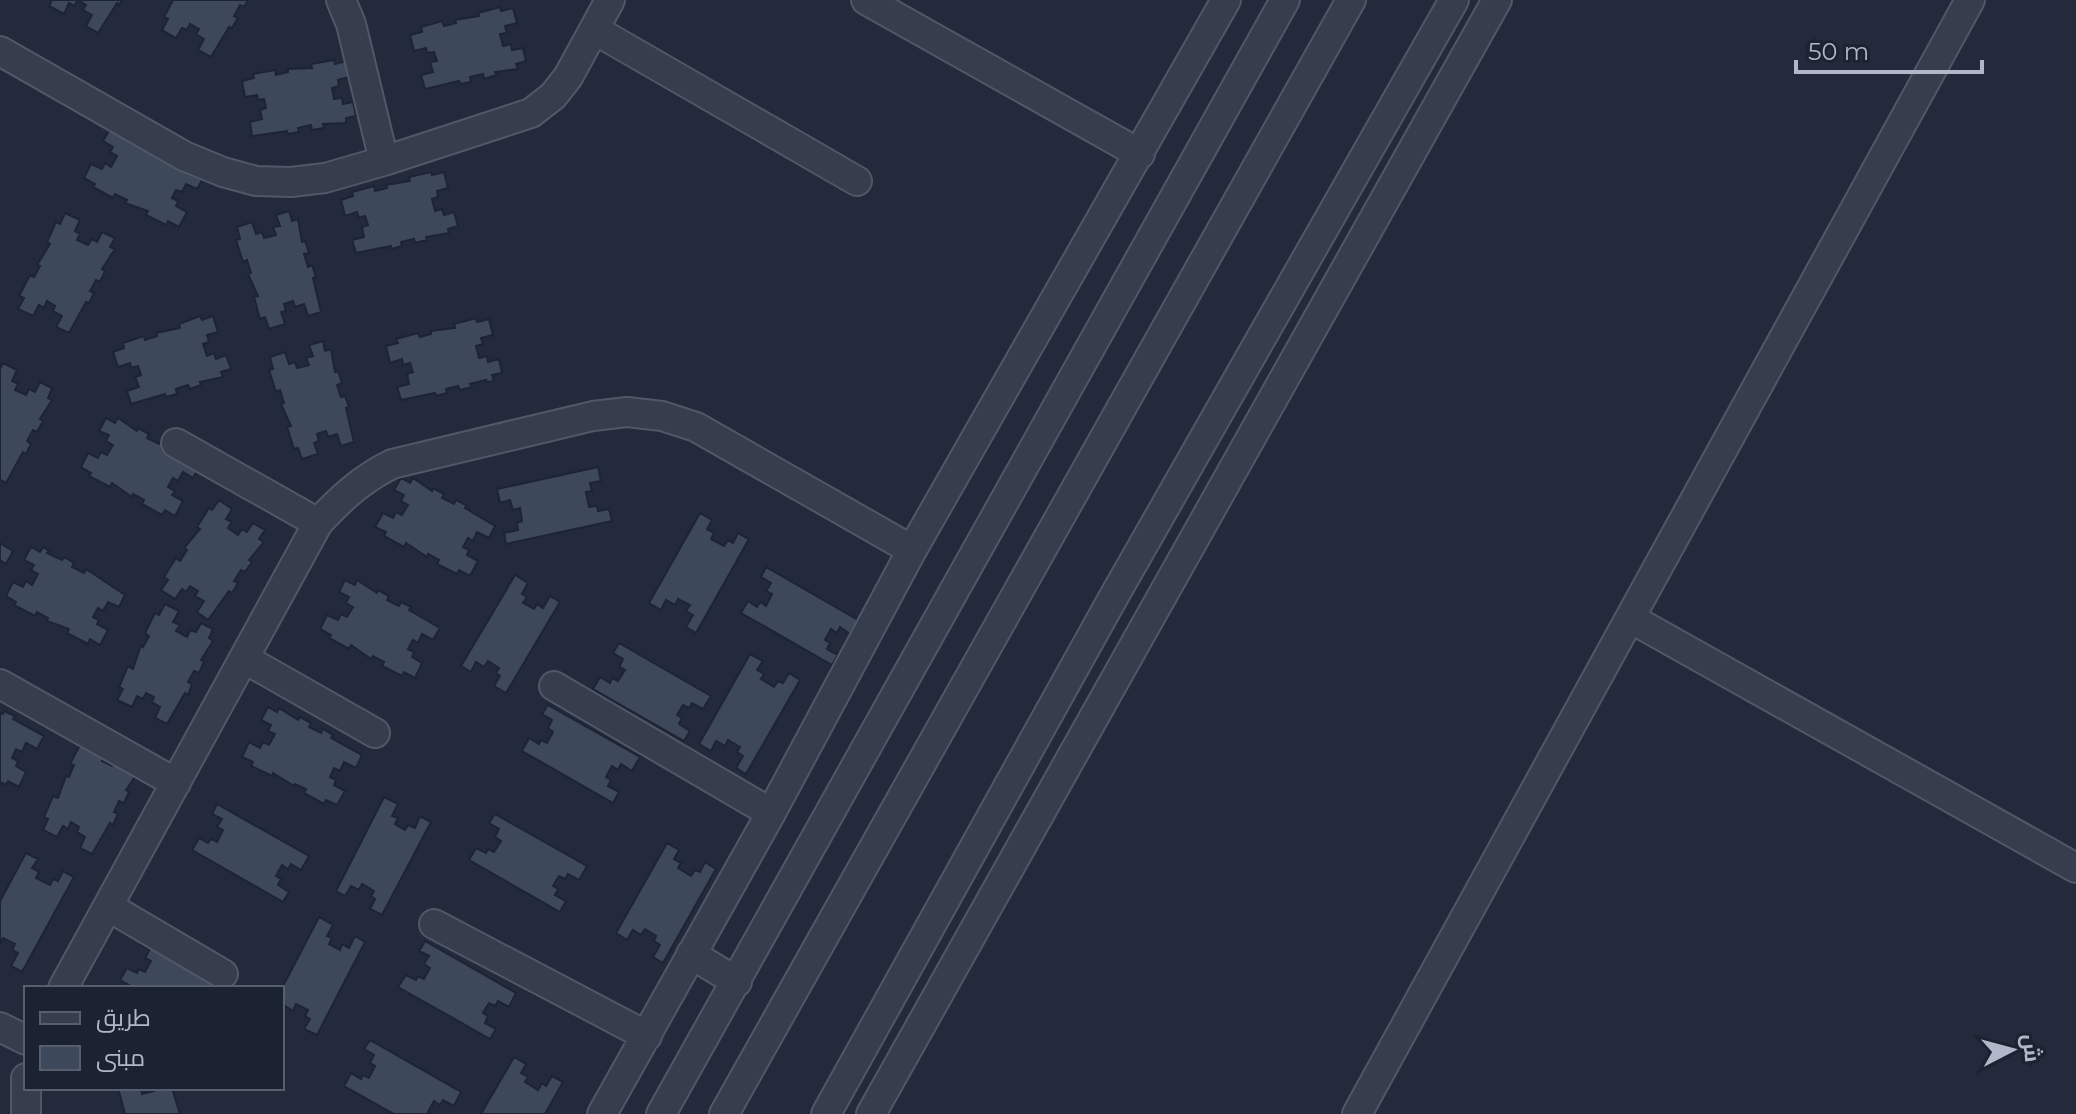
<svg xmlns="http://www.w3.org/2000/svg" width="2076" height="1114" font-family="Montserrat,Cairo,sans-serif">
<rect width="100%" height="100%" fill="#222a3c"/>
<!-- building -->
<path fill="#3e485b" stroke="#1d2433" stroke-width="2" d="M52,0h26l-4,6 -5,-3 -5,11 -15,-8z
M78,0h44l-3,5 -2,-2 -19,30 -12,-7 6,-11 -9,-5 3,-5z
M173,0h75l-4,7 -4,-2 -6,11 4,2 -6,10 -3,-1 -18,30 -13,-7 6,-11 -8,-5 3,-5 -9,-5 -3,6 -5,-2 -6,10 -14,-8 6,-11 -4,-2z
M500,7l1,4 12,-3 4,15 -12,3 2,7 -7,1 3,12 8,-2 1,6 11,-2 3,13 -10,3 2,5 -23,3 1,3 -12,4 -1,-5 -13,3 1,5 -11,2 -1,-3 -34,8 -4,-14 12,-3 -3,-10 7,-1 -3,-9 -7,1 -1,-5 -12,3 -4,-16 12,-3 -1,-5 21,-6 2,5 12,-3 -1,-3 24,-4 -1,-3z
M334,60l1,4 11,-3 3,16 -11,3 1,6 -7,2 2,11 8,-1 1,6 10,-2 3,14 -10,2v5l-23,1 1,4 -12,2 -1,-5 -13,3 1,4 -11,2 -1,-3 -35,5 -2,-14 12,-3 -2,-9 6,-2 -2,-9 -6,1 -1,-5 -12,2 -3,-16 12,-3 -1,-4 22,-4 1,5 12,-3v-3l24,-1 -1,-4z
M110,129l94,48 -7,12 -11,-5 -4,8 -6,-2 -4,8 6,3 -2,5 11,6 -8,15 -11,-6 -2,4 -20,-10 2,-4 -23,-8 2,-3 -12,-6 -2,4 -20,-11 2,-3 -11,-6 7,-14 11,5 3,-6 6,4 6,-11 -7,-4 3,-5 -10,-6z
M431,172l1,3 12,-3 4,16 -11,3 1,6 -6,2 3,12 7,-2 2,6 10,-3 4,14 -10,3 1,4 -23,4 1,3 -12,3 -1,-4 -13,3 1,4 -11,3v-3l-35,7 -4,-13 12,-3 -2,-10 6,-2 -3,-9 -6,2 -2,-6 -12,4 -4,-16 12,-4 -1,-4 22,-6 1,5 12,-3 -1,-3 24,-4 -1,-4z
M289,211l3,10 6,-2 4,23 3,-1 4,12 -5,1 4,13 4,-2 4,12 -3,1 8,34 -13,4 -4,-12 -9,3 -2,-6 -9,3 2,7 -5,1 4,12 -16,5 -4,-12 -5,2 -6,-22 4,-1 -10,-22 3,-1 -4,-13 -4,2 -7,-22 4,-1 -3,-12 15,-5 4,12 6,-2 2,6 12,-3 -3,-8 7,-1 -4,-11z
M65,213l15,7 -5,11 5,3 -3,6 11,5 4,-6 5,3 5,-10 13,6 -5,9 5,2 -13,20 3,2 -5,11 -4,-2 -6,11 4,2 -5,10 -3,-1 -17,31 -13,-6 6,-11 -9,-5 2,-5 -8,-5 -3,7 -5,-3 -6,11 -15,-7 6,-11 -5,-2 11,-21 4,2 6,-11 -3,-1 13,-21 -3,-2 9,-20 4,2z
M200,316l2,4 11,-4 5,16 -11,3 2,7 -6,2 4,12 7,-3 2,6 10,-4 5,14 -10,3 2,5 -23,5 1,3 -11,4 -2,-4 -12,4 1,5 -11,3 -1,-3 -34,10 -4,-13 12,-4 -4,-10 6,-2 -3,-9 -7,2 -1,-5 -12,4 -5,-15 11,-4 -1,-5 21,-7 1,4 12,-4 -1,-3 24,-5 -1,-4z
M476,318l1,4 12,-3 4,16 -12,3 2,6 -7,2 3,12 8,-2 1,6 11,-3 3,14 -10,2 2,6 -7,1 -1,-2 -16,4 2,3 -12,3 -2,-4 -12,3 1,4 -11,3 -1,-3 -34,7 -4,-13 12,-3 -2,-10 6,-2 -3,-9 -7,2 -1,-6 -12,4 -4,-17 12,-3 -2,-4 22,-6 2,4 11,-3v-3l24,-3 -1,-4z
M323,341l2,10 6,-2 4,23 3,-1 4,12 -5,2 4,12 4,-1 4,11 -3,1 8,34 -13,4 -4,-12 -9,3 -2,-6 -9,3 2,7 -5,2 4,11 -16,5 -4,-11 -4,1 -7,-22 4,-1 -10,-22 3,-1 -4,-13 -4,2 -7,-22 4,-1 -3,-12 15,-5 4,12 6,-2 2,6 12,-3 -3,-7 7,-2 -4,-11z
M3,363l14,7 -5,11 6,3 -3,6 11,5 3,-6 6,3 5,-10 12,6 -4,10 4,2 -12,19 3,2 -6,11 -4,-2 -6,11 4,3 -5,10 -3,-2 -17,31 -6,-3v-111z
M106,418l9,5 3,-5 19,13 1,-3 11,6 -2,4 12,6 2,-4 39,26 -7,12 -10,-6 -5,9 -5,-3 -5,9 7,4 -3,4 11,6 -8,15 -10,-6 -3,5 -20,-11 2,-4 -11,-6 -1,3 -20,-14 -2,4 -21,-11 2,-3 -10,-6 7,-14 10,5 3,-6 6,3 6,-10 -7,-4 3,-6 -10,-4z
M598,467l3,14 -11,2 2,8 -6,1 3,15 8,-1 1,5 11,-2 3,12 -106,23 -2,-11 14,-3 -1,-7 5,-2 -2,-13 -7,2 -3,-10 -10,3 -3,-14z
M401,478l9,5 3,-5 19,13 1,-3 11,6 -2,4 12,6 2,-4 10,5 -1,3 30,18 -6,12 -12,-6 -4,9 -5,-3 -5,9 6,3 -2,5 11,6 -8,15 -11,-6 -2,4 -20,-10 2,-4 -11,-6 -1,3 -21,-14 -2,4 -20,-11 2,-4 -11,-5 8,-14 10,5 3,-6 6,3 6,-10 -7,-4 3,-6 -10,-5z
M219,500l13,9 -6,10 6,3 -4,6 10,7 4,-6 5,3 6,-9 12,7 -6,9 5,3 -15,18 3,2 -7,10 -4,-2 -7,11 4,2 -6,10 -3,-2 -21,29 -11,-8 7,-11 -9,-5 3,-5 -8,-5 -4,6 -4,-3 -7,10 -14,-9 7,-10 -4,-3 12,-19 4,3 7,-11 -3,-2 16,-19 -3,-2 12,-19 3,2z
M700,513l12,7 -5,9 7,4 -3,6 13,7 4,-6 5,3 5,-10 11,6 -53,94 -10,-6 7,-12 -7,-4 4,-6 -12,-6 -3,6 -9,-5 -5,10 -12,-7z
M0,543l13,8 -7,13 -6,-4z
M31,547l9,5 3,-5 6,4 -2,2 15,7 2,-3 10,6 -2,4 12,6 2,-4 39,26 -6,12 -11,-5 -5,9 -5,-3 -5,9 6,3 -2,4 11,6 -8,15 -10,-6 -2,5 -21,-11 2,-4 -22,-8 1,-3 -11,-6 -2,4 -21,-11 2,-3 -10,-6 7,-14 10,5 3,-6 6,4 6,-11 -7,-4 3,-5 -10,-5z
M766,567l92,53 -8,14 -10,-7 -3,6 -6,-4 -6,11 5,3 -3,6 11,6 -6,10 -91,-52 7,-12 9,6 3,-5 6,4 6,-12 -6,-3 5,-8 -10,-6z
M515,575l13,8 -6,11 5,3 -4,6 11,6 3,-5 6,4 7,-12 10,6 -54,91 -12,-7 6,-10 -4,-3 3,-5 -11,-7 -4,6 -8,-5 -5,10 -10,-6z
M345,580l10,5 2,-5 20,13 1,-3 11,6 -2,4 12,6 2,-4 10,5 -2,3 31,18 -7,12 -11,-6 -4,9 -5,-3 -5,9 6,3 -2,5 10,6 -7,15 -11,-6 -2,4 -20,-10 2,-4 -11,-6 -2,3 -20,-14 -2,4 -20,-11 2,-3 -11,-6 7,-14 11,5 3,-6 6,3 6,-10 -7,-4 3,-6 -10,-5z
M165,604l14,7 -6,11 7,3 -4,6 11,6 3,-7 6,2 5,-9 12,6 -4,9 4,3 -12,19 3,2 -5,11 -5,-2 -6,11 4,2 -4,11 -3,-2 -18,31 -12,-6 5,-11 -8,-5 2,-5 -8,-4 -3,6 -6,-3 -5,11 -15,-7 6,-11 -4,-2 9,-21 5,3 8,-24 2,2 6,-11 -4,-3 10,-20 4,2z
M619,643l92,53 -8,13 -11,-6 -3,5 -6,-3 -6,10 5,3 -3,6 11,7 -6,10 -91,-52 7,-12 10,6 2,-5 6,3 7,-11 -6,-3 4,-8 -10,-6z
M750,654l13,7 -6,9 7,4 -3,5 13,8 4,-6 5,2 6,-10 11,7 -54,94 -10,-6 7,-12 -6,-4 3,-5 -12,-7 -3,6 -9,-5 -5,10 -12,-7z
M548,705l92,52 -8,14 -11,-7 -3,6 -6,-4 -6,11 5,3 -3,6 11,6 -6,11 -91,-52 7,-13 10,6 2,-4 6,3 6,-11 -5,-4 4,-8 -10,-6z
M268,707l9,5 2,-4 19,12 2,-3 11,6 -2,4 12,6 2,-4 10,6 -2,3 31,17 -6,13 -12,-6 -4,9 -6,-3 -4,9 6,3 -2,5 11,6 -8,14 -11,-5 -2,4 -20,-11 2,-4 -11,-5 -1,2 -21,-13 -1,3 -21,-10 2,-4 -11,-5 7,-15 11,6 3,-6 6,3 6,-11 -7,-3 3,-6 -10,-5z
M4,711l11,5 -2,3 31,17 -7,13 -11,-6 -4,9 -6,-3 -4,9 6,3 -2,5 10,6 -7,15 -11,-6 -2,4 -6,-3v-69l3,1z
M81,743l24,12 -3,6 10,5 4,-6 23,11 -13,19 3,2 -5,11 -5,-2 -5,11 4,2 -5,11 -3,-2 -18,31 -12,-6 5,-11 -8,-5 2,-5 -8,-5 -3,7 -5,-3 -6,11 -14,-7 5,-11 -4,-2 9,-21 5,2 8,-22 3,1 5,-12 -4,-1z
M384,797l14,7 -6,12 6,2 -3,6 10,6 3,-5 7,3 5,-12 11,6 -49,93 -12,-6 5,-10 -4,-3 3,-5 -12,-7 -3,6 -8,-4 -6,10 -9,-5z
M217,804l92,52 -8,14 -10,-6 -3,5 -6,-4 -6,11 5,3 -3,6 11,7 -6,10 -91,-52 7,-12 9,5 3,-4 6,3 6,-12 -6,-3 5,-8 -10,-5z
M495,814l92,52 -8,14 -11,-6 -3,5 -6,-3 -6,10 5,3 -3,6 11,6 -6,11 -91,-52 7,-12 10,5 2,-4 6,3 7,-11 -6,-4 4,-8 -10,-6z
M667,843l12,7 -5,9 7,4 -3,5 13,8 4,-6 5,2 5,-10 11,7 -53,94 -10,-6 7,-12 -6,-4 2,-5 -11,-7 -4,6 -8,-5 -6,10 -11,-7z
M26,853l12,6 -6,9 7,4 -3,6 14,7 3,-6 5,2 5,-10 11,6 -52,95 -11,-6 7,-13 -6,-3 3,-6 -12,-6 -3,6v-43z
M319,917l14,8 -6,11 5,2 -3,6 11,6 2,-6 7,4 6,-12 10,6 -48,93 -13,-6 6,-10 -5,-3 3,-6 -12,-6 -3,7 -8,-5 -3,6v-24z
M146,934l91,52v2h-103l-14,-8 7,-12 10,5 2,-4 6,3 6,-11 -6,-3 5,-9 -10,-5z
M425,941l91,52 -7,14 -11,-6 -3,5 -6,-3 -6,10 5,3 -3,7 11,6 -6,10 -92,-52 8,-12 10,5 2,-4 6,3 6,-11 -6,-4 5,-8 -10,-5z
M370,1040l91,52 -7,14 -11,-6 -3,5 -6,-4 -6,11 4,2h-38l-50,-28 7,-13 10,6 2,-4 6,3 6,-12 -5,-3 4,-8 -10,-6z
M514,1057l12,7 -5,9 7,4 -3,5 13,8 4,-7 4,3 6,-10 11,6 -18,32h-64z
M118,1088h23l1,6 12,-3 -1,-3h19l8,26h-55z"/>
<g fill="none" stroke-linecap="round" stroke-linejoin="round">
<defs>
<path id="street" d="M341,0l10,24 33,137
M866,0l274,154
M595,30l262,151
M0,51l184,105 39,16 33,9 35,1 34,-4 59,-17 147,-48 22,-17 15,-19 42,-77
M176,443l142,80
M1630,618l446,250
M245,659l130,74
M0,684l176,99
M554,686l217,127
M109,907l114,67
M434,924l213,112
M691,954l46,28
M63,988l255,-465c23,-25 44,-44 74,-59l201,-48 34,-4 35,4 34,11 216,123
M0,1027l26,13
M26,1078v36
M602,1114l169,-301 141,-263 314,-550
M661,1114l624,-1114
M724,1114l627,-1114
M826,1114l287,-516 341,-598
M871,1114l626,-1114
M1357,1114l613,-1114"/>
</defs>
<!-- street casing -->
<use href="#street" stroke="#515767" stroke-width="32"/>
<!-- street -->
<use href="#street" stroke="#363d4c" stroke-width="28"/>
</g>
<!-- legend -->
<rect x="24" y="986" width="260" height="104" fill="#1b2231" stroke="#575e6d" stroke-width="2"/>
<rect x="40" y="1012" width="40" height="12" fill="#363d4c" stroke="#575e6d" stroke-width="2"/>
<text x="96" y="1026" font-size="24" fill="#b1b7c8">طريق</text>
<rect x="40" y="1046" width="40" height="24" fill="#3e485b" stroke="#575e6d" stroke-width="2"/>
<text x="96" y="1066" font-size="24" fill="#b1b7c8">مبنى</text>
<!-- north arrow -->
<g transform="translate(2012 1050) rotate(84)" stroke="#1b2231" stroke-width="6" paint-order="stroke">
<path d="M0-6L14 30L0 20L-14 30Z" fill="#b1b7c8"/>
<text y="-12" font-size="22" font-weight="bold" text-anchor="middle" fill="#b1b7c8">ش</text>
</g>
<!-- scale -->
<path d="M1796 60v12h186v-12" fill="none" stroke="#b1b7c8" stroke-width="4"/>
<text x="1808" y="60" font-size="24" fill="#b1b7c8" stroke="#1b2231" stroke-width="6" paint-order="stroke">50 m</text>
</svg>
